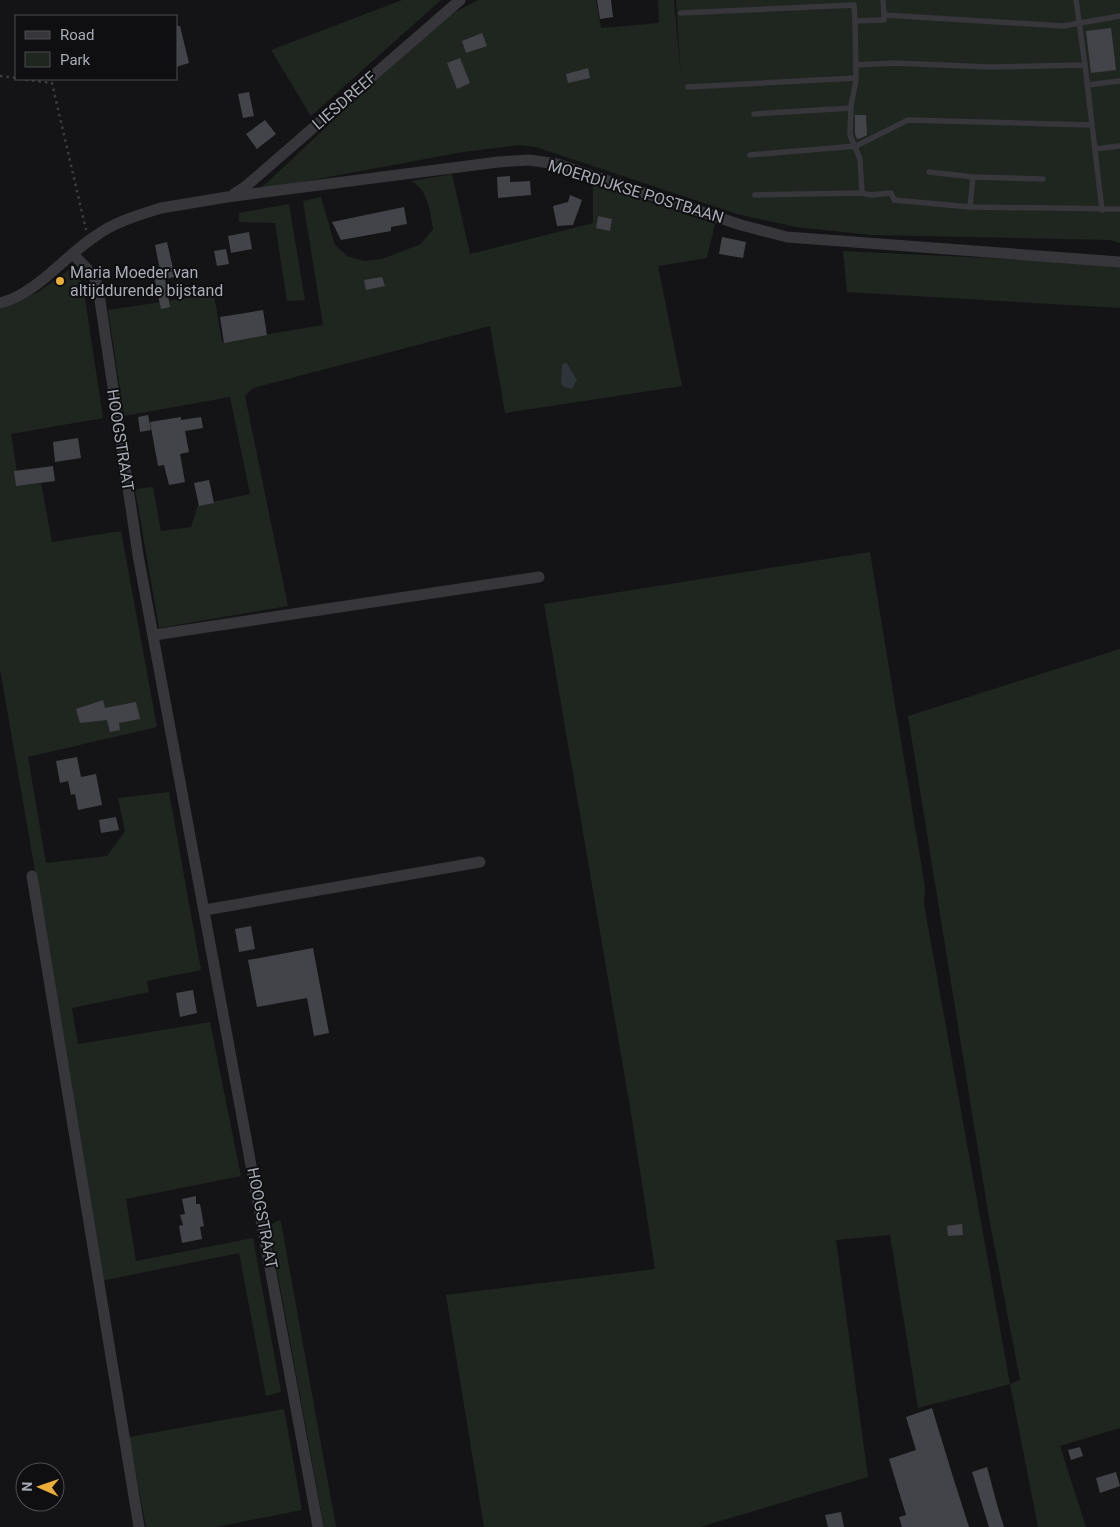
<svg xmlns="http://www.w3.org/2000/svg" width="1120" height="1527" font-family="Roboto,sans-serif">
<rect width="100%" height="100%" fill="#141416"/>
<!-- green -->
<path fill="#1f2620" d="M402,0h39l-130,116 -40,-66z
M478,0h118l5,28 58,-5 -1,-23h16l7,78 -5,-78h444v243l-9,-3 -240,-5 -75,-8 -59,-13 -201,-67 -17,-2 -56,7 -204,38 110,-103 81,-72z
M452,174l18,80 123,-31v-40l122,41 -8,34 -49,8 24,120 -177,27 -15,-87 -237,62 -8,8 43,210 -129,22 -24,-139 18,-2 8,44 30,-4 7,-22 52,-11 -20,-97 -106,19 -16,-106 106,-16 8,48 101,-17 -20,-124 18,-4 14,48 12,11 17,5 18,-2 39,-15 12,-15c-3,-17 -5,-40 -22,-48z
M289,204l16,96 -18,1 -12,-78 -36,-1v-9z
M843,251l208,10 69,6v41l-273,-16z
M70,269l10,8 5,21 18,120 -92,16 8,51 22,-2 11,59 69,-11 36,196 -129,30 18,106 61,-7 18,-25 -7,-33 51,-6 32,178 -54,11 2,11 -77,16 6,36 132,-22 31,154 -115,23 10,62 117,-23 28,154 -15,4 -27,-143 -138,28 -57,-358 -44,-254v-366l37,-10z
M870,552l55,335 -1,17 86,480 10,-4 -31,-162 -81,-502 212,-67v779l-60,18 26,81h-48l-28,-143 -92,24 -28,-173 -54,5 32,237 -168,50h-216l-38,-232 209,-26 -22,-144 -89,-521z
M279,1220l2,2 55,305h-12l-55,-301z
M284,1409l18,101 -86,17h-70l-17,-90z"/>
<!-- water -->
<path fill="#2d353b" d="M566,362l11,18 -5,9 -8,-2 -3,-3 1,-19z"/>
<!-- building -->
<path fill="#434449" d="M597,0h14l2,17 -13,2z
M176,26h4l9,37 -13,4z
M1111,28l5,42 -25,3 -5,-42z
M482,33l5,13 -21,7 -4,-12z
M460,58l10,25 -13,6 -10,-26z
M588,68l2,10 -22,5 -2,-9z
M249,92l5,24 -11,2 -5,-24z
M855,115h11l1,20 -6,3 -4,1 -2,-5z
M265,120l11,14 -19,15 -11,-15z
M510,176v6l20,-1 1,14 -33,3 -1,-21z
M570,195l12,5 -9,25 -16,1 -4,-20 15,-4z
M404,207l3,17 -16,3v4l-50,9 -9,-18z
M598,216l14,3 -2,12 -14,-3z
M249,232l3,17 -21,4 -3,-17z
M722,237l24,5 -3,16 -24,-4z
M167,242l8,35 -10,2 5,28 -9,2 -8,-38 7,-1 -5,-25z
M226,249l3,15 -12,2 -3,-15z
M382,277l3,9 -19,4 -2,-10z
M263,310l4,25 -43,8 -4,-26z
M148,415l3,15 -11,2 -2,-15z
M181,417v3l20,-3 2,11 -18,3 4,21 -9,2 5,28 -16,3 -5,-20 -6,1 -8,-44z
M78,438l3,20 -26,4 -2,-20z
M53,466l2,15 -39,5 -2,-15z
M209,480l5,23 -15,3 -5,-23z
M103,700l2,8 31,-6 4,17 -21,4 1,7 -10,2 -3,-12 -27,3 -4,-14z
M77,757l4,20 15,-3 6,31 -24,5 -3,-16 -4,1 -3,-14 -8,2 -4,-22z
M116,817l3,13 -18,3 -2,-13z
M251,926l4,23 -16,3 -4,-23z
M313,948l16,85 -15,3 -7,-38 -50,9 -9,-47z
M193,990l4,23 -17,4 -4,-24z
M196,1196v8h4l4,22 -4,1 2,12 -20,4 -3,-17 4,-1 -3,-10 5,-1 -3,-15z
M962,1224l1,11 -15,1 -1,-10z
M932,1408l21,69 16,50h-67l-3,-10 7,-2 -17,-56 27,-9 -10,-33z
M1080,1447l3,9 -12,4 -3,-10z
M987,1467l11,41 6,19h-15l-17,-55z
M1116,1472l4,14 -20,7 -4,-15z
M841,1512l3,15h-16l-3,-12z"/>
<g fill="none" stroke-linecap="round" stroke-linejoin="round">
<!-- path -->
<path stroke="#3c3d42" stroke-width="2.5" stroke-dasharray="2.5 4" stroke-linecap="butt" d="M0,76l16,2
M19,79l33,4 34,147"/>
<!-- lane -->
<path stroke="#36363b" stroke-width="5.5" d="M883,0l1,15 179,11 57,-10
M1076,0l9,65
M681,13l173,-8 1,16 29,-1v-5
M855,21l1,59 -5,26 -1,29 10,24 2,34 9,2 20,-2 3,7 76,7 150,2
M856,65l38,-2 95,4 96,-2 17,145
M1087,85l33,-4
M688,87l168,-9
M754,114l97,-6
M1095,149l25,-3
M750,155l106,-9 52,-26 184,5
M929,172l44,5 -3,30
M973,177l70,2
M755,195l107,-2"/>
<!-- street -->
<path stroke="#36363b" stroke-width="11" d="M234,194l11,-7 215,-187
M73,254l21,22 4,11 40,268 180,972
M0,303c38,-10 64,-47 97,-68 18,-13 42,-20 64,-27l66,-11 271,-35 31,-2 28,4 184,61 46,12 333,25
M154,635l385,-58
M32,876l107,651
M205,910l275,-48"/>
</g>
<!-- markers -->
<circle fill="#ebae38" stroke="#0f0f11" stroke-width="2" cx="60" cy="281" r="5"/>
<g text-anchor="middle" stroke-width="4" stroke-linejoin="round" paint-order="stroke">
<!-- street labels -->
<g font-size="16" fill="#a7abb6" stroke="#0f0f11">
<text transform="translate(344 100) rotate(-41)" y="6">LIESDREEF</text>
<text transform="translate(636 191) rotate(17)" y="6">MOERDIJKSE POSTBAAN</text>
<text transform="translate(121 440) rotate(81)" y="6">HOOGSTRAAT</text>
<text transform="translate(263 1218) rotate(79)" y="6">HOOGSTRAAT</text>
</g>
<!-- poi labels -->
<g font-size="16" fill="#a7abb6" stroke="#0f0f11" text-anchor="start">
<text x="70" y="278">Maria Moeder van<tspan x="70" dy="18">altijddurende bijstand</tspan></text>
</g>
</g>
<!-- legend -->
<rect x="15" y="15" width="162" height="65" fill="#0f0f11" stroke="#4c4d53"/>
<rect x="25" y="31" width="25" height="8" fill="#36363b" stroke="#4c4d53"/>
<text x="60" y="40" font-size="15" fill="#a7abb6">Road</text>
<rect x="25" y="52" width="25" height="15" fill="#1f2620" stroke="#4c4d53"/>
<text x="60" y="65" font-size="15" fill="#a7abb6">Park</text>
<!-- north arrow -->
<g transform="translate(40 1487) rotate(272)"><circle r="24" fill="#0f0f11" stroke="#4c4d53"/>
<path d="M0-4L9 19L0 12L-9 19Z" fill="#ebae38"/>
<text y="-8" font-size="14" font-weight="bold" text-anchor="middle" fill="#a7abb6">N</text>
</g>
</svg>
